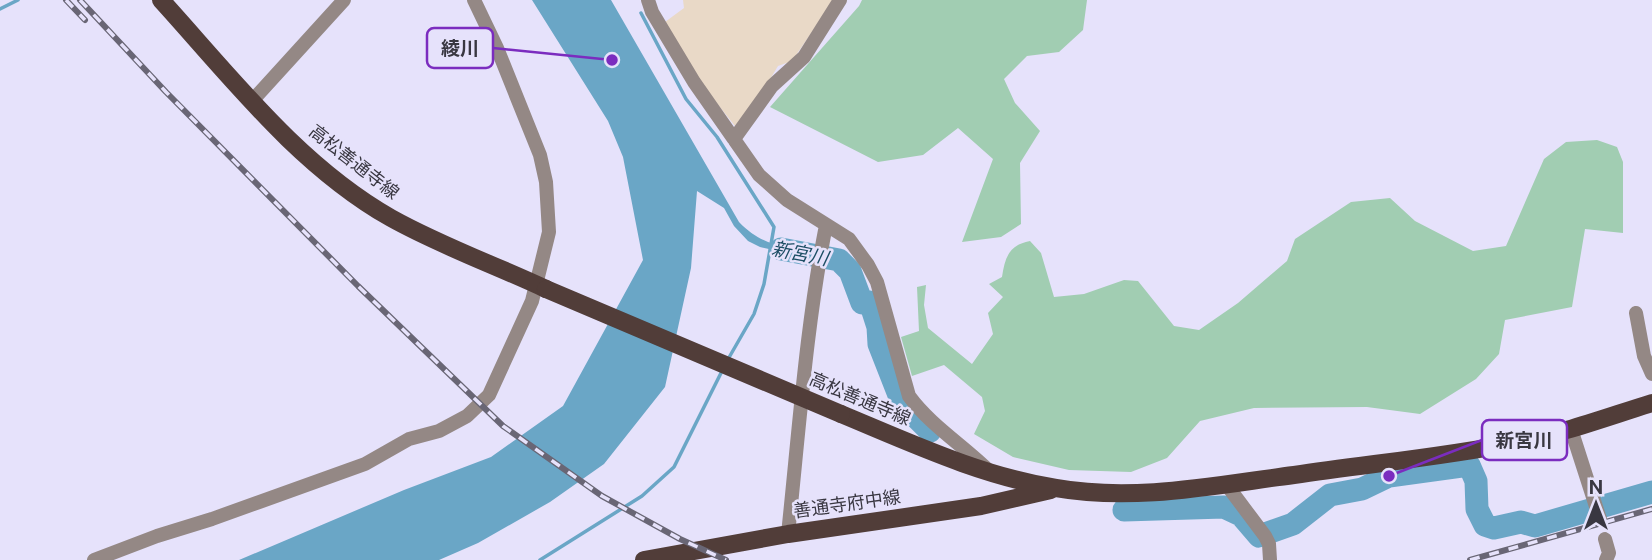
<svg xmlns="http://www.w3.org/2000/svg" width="1652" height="560" font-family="'Public Sans','Noto Sans JP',sans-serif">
<rect width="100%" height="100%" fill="#e6e2fb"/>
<!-- education -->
<path fill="#e9d9c7" d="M683,0h151l-42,61 -14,5 -12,20 -31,40 -36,-45 -34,-59 19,-14z"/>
<!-- green -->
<path fill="#a1cdb2" d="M862,0h225l-4,30 -24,22 -32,4 -23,23 11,24 25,28 -20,32 1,61 -20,13 -39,5 31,-83 -35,-31 -35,27 -45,7 -108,-55 89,-101z
M1597,140l20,7 6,15v71l-38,-4 -13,78 -67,13 -6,34 -23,25 -56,35 -53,-7 -113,1 -54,13 -33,37 -36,14 -62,-2 -56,-13 -39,-23 11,-23 -3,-14 -38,-32 -32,11 -11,-39 18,-6 -2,-44 9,-2 -2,20 4,23 44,36 21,-30 -5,-21 15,-16 -14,-13 13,-7c3,-20 7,-32 28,-36l11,12 13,44 30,-3 40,-14 14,1 36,45 25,4 39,-27 49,-42 8,-22 56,-37 39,-4 25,23 58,30 33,-5 38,-87 22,-17z"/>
<!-- water -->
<path fill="#6aa6c6" d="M532,0h79l128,222c22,23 42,24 72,31l-1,5 -50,-11 -12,-6 -14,-15 -10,-18 -27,-17 -6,77 -26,119 -61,77 -54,38 -72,41 -39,17h-200l165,-70 87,-33 72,-51 80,-146 -20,-103 -15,-36z"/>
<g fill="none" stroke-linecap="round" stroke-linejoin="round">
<!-- stream -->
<path stroke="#6aa6c6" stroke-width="3.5" d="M0,9l18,-9
M641,13l45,86 31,38 57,90 -10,57 -10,30 -27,47
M540,560l102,-64 32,-29 48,-96"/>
<!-- river -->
<path stroke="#6aa6c6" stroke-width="23" d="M781,249l58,11 11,11 12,32 8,-1 8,25 1,17 20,51 8,13 23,23
M1124,510l100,-3 17,8 18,21 34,-12 37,-29 32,-6 27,-13 80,-11 7,16 1,28 8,16 9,3 27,-6 14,4 117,-34"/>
<!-- minor -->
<path stroke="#948885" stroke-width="14" d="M648,0l4,12 42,70 65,93 28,25 62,39 19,26 9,17 32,114c22,30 55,50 81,76
M252,101l92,-101
M734,139l38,-53 32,-29 36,-57
M1636,313l8,43 8,18
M1571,429l29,90
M1226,484l39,52 4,8 1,16
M788,534c11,-103 18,-207 38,-309
M1605,539l4,14 -3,7
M94,560l63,-24 55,-17 153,-55 44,-25 30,-8 28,-15 22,-21 43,-94 17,-69 -3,-50 -6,-27 -43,-107 -23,-48"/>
<!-- primary -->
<path stroke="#513d39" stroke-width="18" d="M161,0c70,77 138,166 230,218 50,28 104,47 155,71
M841,414c70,29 140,62 215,74 79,14 160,-3 238,-13 73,-11 148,-18 220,-32 47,-9 93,-26 138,-40
M644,560l144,-26 193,-28 70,-16"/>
<defs>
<path id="rail" d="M66,0l19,20
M80,0l86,92 192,194 145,140 99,70 78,43 46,21
M1470,560l182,-51"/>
</defs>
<!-- rail casing -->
<use href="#rail" stroke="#696675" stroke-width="6"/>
<!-- rail -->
<use href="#rail" stroke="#e6e2fb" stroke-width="3.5" stroke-dasharray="10" stroke-linecap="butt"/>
<!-- primary-bridge -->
<path stroke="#513d39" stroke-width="18" d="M546,289l295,125"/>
</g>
<g text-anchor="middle" stroke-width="5" stroke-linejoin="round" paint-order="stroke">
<!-- street labels -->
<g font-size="18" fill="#393741" stroke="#e6e2fb">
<text transform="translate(354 162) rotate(38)" y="6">高松善通寺線</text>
<text transform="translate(860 399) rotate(23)" y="6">高松善通寺線</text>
<text transform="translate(847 504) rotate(-8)" y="6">善通寺府中線</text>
</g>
<!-- water labels -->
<g font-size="19" font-style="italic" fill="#1d4e65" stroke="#e6e2fb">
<text transform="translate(800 253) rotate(11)" y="7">新宮川</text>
</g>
</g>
<!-- callouts -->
<path fill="none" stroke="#7b2cbf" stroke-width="2.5" d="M612 60L493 48M1389 476L1482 440"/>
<g fill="#7b2cbf" stroke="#e6e2fb" stroke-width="2.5">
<circle cx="612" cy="60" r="7"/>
<circle cx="1389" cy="476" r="7"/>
</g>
<g fill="#e6e2fb" stroke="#7b2cbf" stroke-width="2.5">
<rect x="427" y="28" width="66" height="40" rx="7"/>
<rect x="1482" y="420" width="85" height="40" rx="7"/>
</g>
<g font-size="19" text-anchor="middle" font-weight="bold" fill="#393741">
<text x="460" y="55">綾川</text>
<text x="1524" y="447">新宮川</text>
</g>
<!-- north arrow -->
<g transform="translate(1596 504)" stroke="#e6e2fb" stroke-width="5" paint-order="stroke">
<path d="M0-5L12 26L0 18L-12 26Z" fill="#393741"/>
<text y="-10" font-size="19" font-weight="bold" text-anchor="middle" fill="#393741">N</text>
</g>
</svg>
